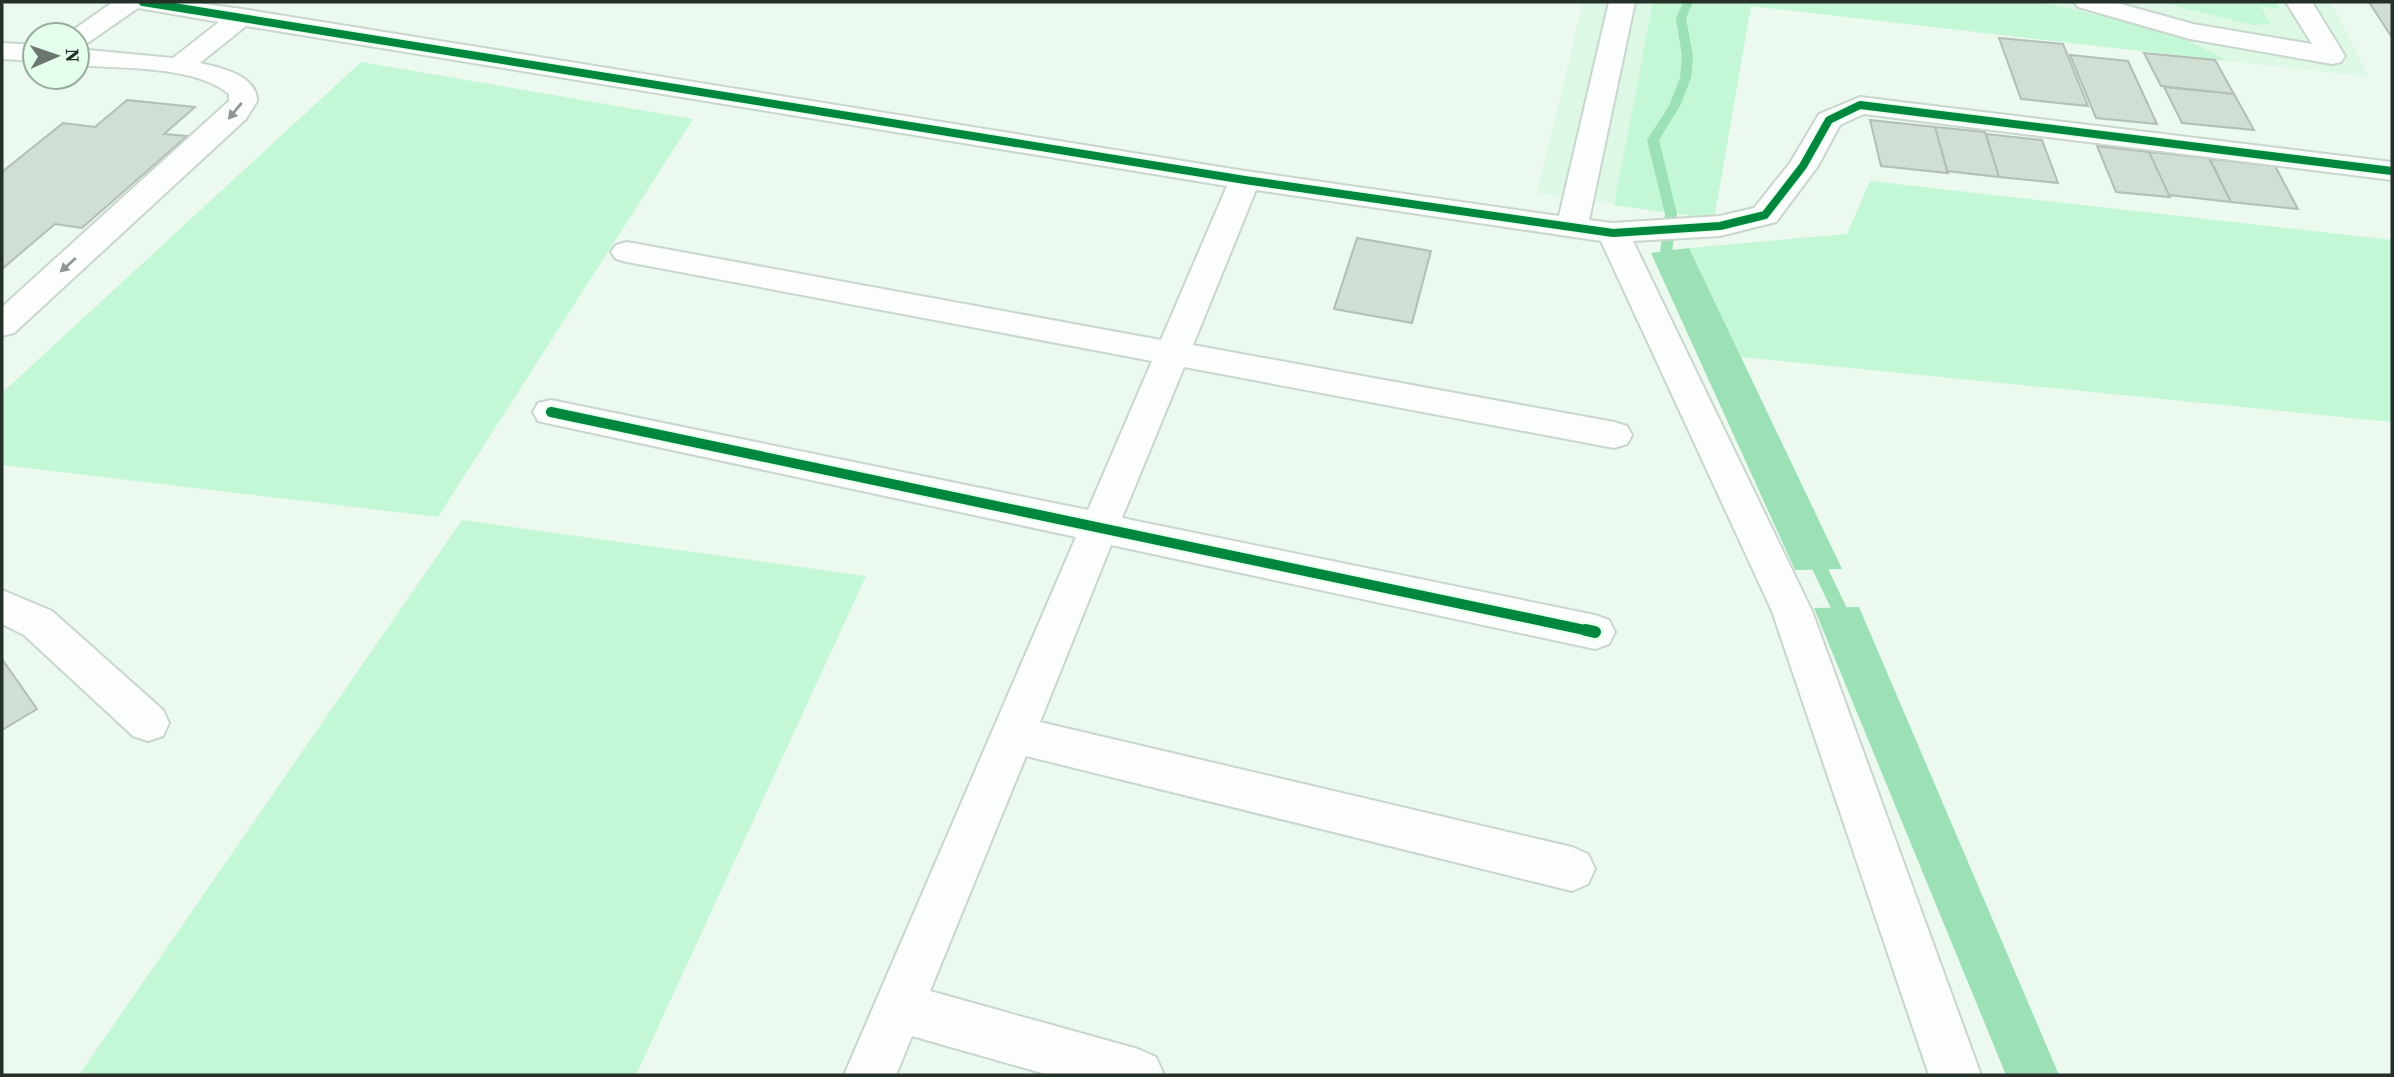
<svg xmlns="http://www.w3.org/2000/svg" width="2394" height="1077" font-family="'Source Serif 4',serif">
<rect width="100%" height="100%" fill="#ebf9ef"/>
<!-- built -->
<path fill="#ddf9e6" d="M1583,2h748l38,75 -618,-71 -37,213 -177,-26z"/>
<!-- green -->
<path fill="#c4f7d6" d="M1653,2h387l131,30 57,29 -477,-55 -37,213 -100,-14z
M2160,2h115l5,7 -19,-3 9,18 -17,1z
M361,62l332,57 -255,398 -436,-52v-72z
M1870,181l522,59v182l-651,-65 -52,-109 158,-14z
M462,520l404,56 -230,499h-557z"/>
<!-- water -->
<path fill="#9ce0b6" d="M1689,248l153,321 -47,1 -144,-317z
M1859,607l200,468h-53l-192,-467z"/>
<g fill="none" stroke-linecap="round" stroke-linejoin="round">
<!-- stream -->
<path fill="#9ce0b6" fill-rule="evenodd" d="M1683,2h10l-7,16 7,38 -2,22 -11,28 -21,34 18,74 -5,39 9,16 -7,4 -5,-1 -9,-19 5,-39 -18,-74 22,-34 11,-28 2,-22 -6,-38z
M1811,544l6,2 2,4 36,75 -2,5h-12l-2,-5 -36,-75 2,-4z"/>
</g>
<!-- building -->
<path fill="#d1ded5" stroke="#b2beb6" stroke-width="2" d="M2369,2h23v34h-1z
M1999,38l64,6 25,62 -67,-7z
M2144,53l71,7 19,34 -73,-8z
M2070,55l58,6 29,63 -61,-6z
M2164,87l70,7 20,36 -72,-7z
M127,100l68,7 -31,27 23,2 -105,92 -27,-4 -53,45v-97l61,-49 32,4z
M1870,120l65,7 13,46 -67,-7z
M1935,127l50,5 14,45 -52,-6z
M1986,134l56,6 16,43 -59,-6z
M2097,146l52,6 21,45 -54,-5z
M2149,152l60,6 22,44 -62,-7z
M2210,159l65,7 23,43 -67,-7z
M1357,238l74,13 -19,72 -78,-14z
M2,659l35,50 -35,21z"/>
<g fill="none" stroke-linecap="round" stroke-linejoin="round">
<defs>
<path id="minor" d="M113,2h76l53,7 1003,162 314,45 50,-214h26l-46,218 24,3 107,-7 34,-8 36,-45 29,-49 41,-17 532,65v18l-528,-66 -24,11 -22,41 -42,56 -56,14 -87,5 179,370 169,464h-52l-157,-464 -171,-370 -345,-51 -63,155 421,77 13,4 5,9 -5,9 -13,4 -430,-81 -62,151 473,97 14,5 6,12 -6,12 -14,5 -484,-104 -71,177 532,125 16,7 7,15 -7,15 -16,7 -546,-135 -96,235 208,58 18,8 8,18h-115l-137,-39 -16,39h-52l232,-538 -525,-113 -13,-3 -5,-9 5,-9 13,-3 537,110 64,-149 -525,-99 -11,-3 -5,-7 5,-7 11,-3 534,98 66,-154 -981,-160 -46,37c21,5 57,12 57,38l-11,18 -232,214 -12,3v-29l227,-206v-7c-35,-29 -107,-25 -152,-29v-16l96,9 46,-36 -81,-14 -52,36 -9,2v-11h-11z
M2074,2h40l79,22 119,20 -26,-42h26l33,54 -4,6 -9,2 -142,-25 -112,-32z
M2,43l33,2v16l-33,-2z
M2,590l50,21 111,99 6,13 -6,13 -15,5 -15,-5 -109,-101 -22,-11z"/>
</defs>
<!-- minor casing -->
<use href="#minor" stroke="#c9d6cd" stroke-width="4"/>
<!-- minor -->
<use href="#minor" fill="#fcfefd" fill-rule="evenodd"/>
<defs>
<path id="cycleway-far2" d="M143,2l1102,178 368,53 107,-7 45,-11 38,-49 26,-46 31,-15 532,66"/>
<path id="cycleway-far1" d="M551,412l1043,220"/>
<path id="cycleway" d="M1586,630l9,2"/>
</defs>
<!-- cycleway-far2 casing -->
<use href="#cycleway-far2" stroke="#e5ffed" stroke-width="11"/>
<!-- cycleway-far1 casing -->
<use href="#cycleway-far1" stroke="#e5ffed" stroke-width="14"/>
<!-- cycleway casing -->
<use href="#cycleway" stroke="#e5ffed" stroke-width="17"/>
<!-- cycleway-far2 -->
<use href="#cycleway-far2" stroke="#00873e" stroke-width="8"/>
<!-- cycleway-far1 -->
<use href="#cycleway-far1" stroke="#00873e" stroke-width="10"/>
<!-- cycleway -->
<use href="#cycleway" stroke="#00873e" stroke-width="12"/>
</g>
<!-- one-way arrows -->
<defs><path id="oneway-solid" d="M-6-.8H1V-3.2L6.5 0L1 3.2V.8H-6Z" transform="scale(1.75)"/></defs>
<g fill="#909792">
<use href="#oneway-solid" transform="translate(235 111) rotate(129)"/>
<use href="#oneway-solid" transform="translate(68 265) rotate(138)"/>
</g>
<!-- border -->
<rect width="2394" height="1077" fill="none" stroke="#243028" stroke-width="7"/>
<!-- north arrow -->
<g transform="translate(56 56) rotate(88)"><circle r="33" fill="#e5ffed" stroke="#98ac9e" stroke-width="2"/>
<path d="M0-5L12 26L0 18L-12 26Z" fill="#6a766e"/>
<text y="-10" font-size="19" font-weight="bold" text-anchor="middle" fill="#243028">N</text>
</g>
</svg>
